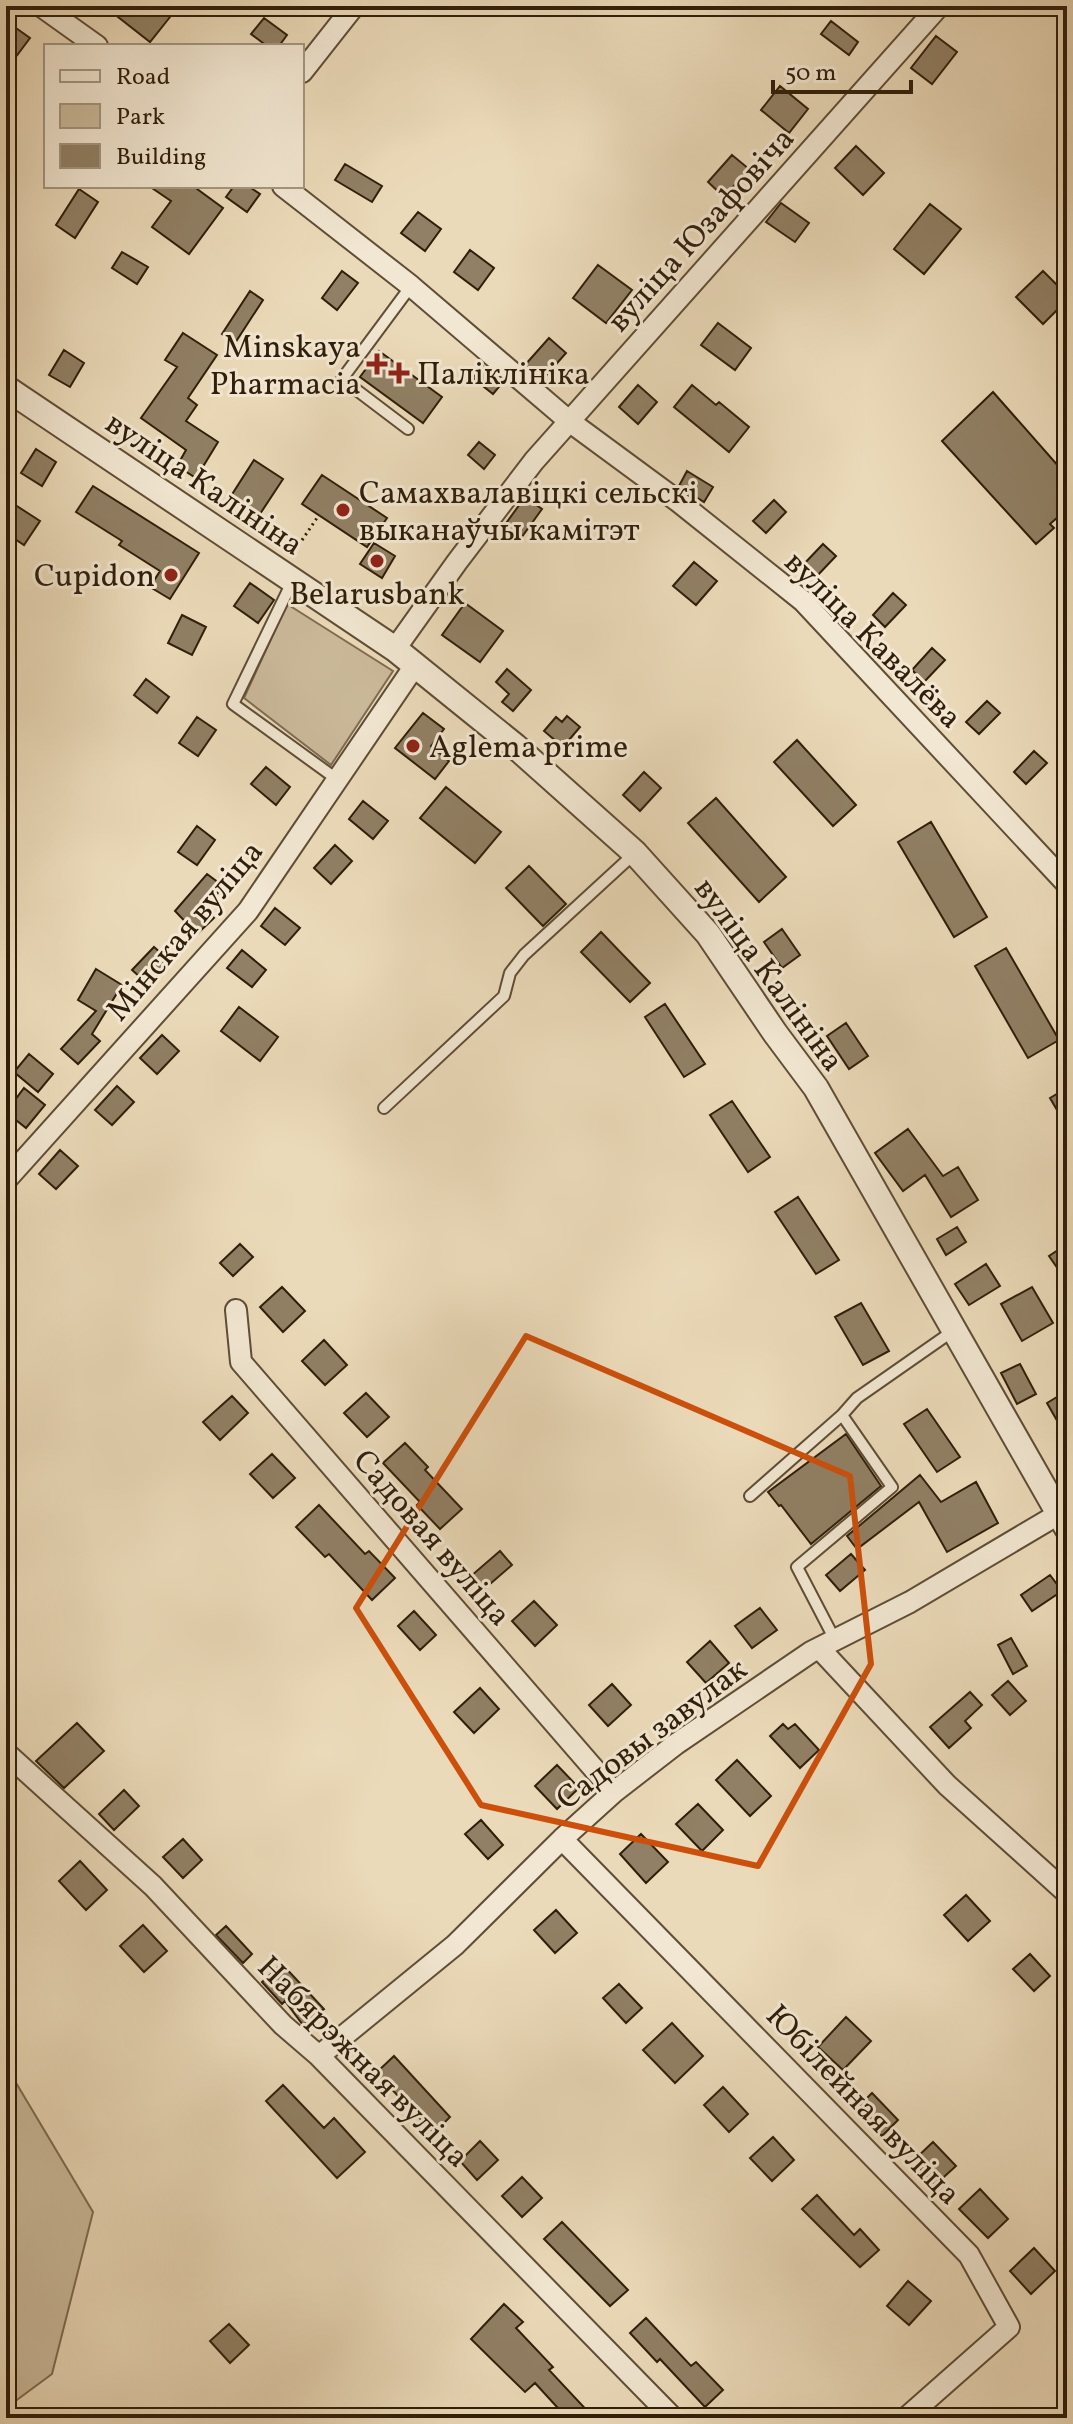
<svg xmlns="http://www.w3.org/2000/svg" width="1073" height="2424" font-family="Vollkorn,serif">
<rect width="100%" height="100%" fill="#ebdab9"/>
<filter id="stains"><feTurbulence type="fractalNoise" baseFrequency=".0025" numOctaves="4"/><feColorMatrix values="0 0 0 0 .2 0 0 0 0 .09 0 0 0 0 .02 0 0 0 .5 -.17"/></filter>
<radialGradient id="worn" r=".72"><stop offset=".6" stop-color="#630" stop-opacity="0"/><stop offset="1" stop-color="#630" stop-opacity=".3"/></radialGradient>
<!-- green -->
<path fill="#cbba9b" stroke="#7e6c52" stroke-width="2" d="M287,604l106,67 -62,94 -87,-67z
M6,2066l87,146 -41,162 -46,34z"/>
<!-- building -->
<path fill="#918065" stroke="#301e0a" stroke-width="2" d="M104,6h52l14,11 -20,25z
M264,18l23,17 -8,11h-12l-16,-12z
M6,21l24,17 -24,32z
M831,21l27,21 -9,13 -28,-21z
M936,36l21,16 -25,32 -21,-16z
M780,86l28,23 -19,24 -28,-23z
M856,146l28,27 -21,22 -28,-27z
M732,155l17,14 -25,28 -16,-15z
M345,164l37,22 -10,16 -37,-22z
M149,186h44l30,22 -34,46 -37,-27 19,-26z
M234,186h14l12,8 -13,18 -21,-15z
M79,189l19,13 -23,36 -19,-13z
M781,203l28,20 -14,19 -29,-20z
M930,204l31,25 -37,45 -30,-25z
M418,212l23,17 -16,22 -24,-18z
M470,250l24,18 -16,22 -24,-18z
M122,252l26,15 -11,17 -25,-16z
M598,265l34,25 -26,33 -33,-25z
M342,271l16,12 -21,27 -15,-12z
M1043,271l24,24v5l-24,24 -27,-27z
M250,291l13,9 -28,43 -13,-9z
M718,323l33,25 -16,22 -34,-25z
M183,333l34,22 -29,43 9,7 -11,16 32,21 -22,36 -19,-12 9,-16 -45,-32 36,-51 -12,-7z
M549,338l17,15 -24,27 -17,-15z
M64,350l20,13 -14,24 -21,-12z
M379,351l63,46 -19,26 -63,-46z
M483,366l20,16 -10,12 -20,-16z
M638,385l19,17 -19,22 -19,-17z
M692,385l24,20 3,-3 30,25 -20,25 -55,-45z
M993,392l74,84v33l-17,15 4,4 -18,16 -94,-103z
M479,442l16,13 -11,14 -16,-14z
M36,449l20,13 -14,24 -21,-13z
M254,460l29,19 -23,35 -29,-18z
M687,471l26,16 -9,15 -25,-16z
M322,475l65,43 -20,29 -65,-43z
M93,486l106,67 -29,46 -20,-12 10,-16 -41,-26 3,-4 -46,-29z
M525,497l17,12 -21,29 -17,-12z
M6,499l34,22 -16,24 -18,-12z
M774,500l12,12 -20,21 -13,-12z
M374,543l21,13 -13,22 -22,-14z
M823,544l13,12 -21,22 -13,-12z
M694,562l23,19 -21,24 -23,-19z
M250,583l24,17 -16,23 -24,-17z
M893,593l13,12 -21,22 -12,-12z
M465,603l38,28 -23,31 -38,-27z
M182,615l24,12 -14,28 -24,-12z
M932,648l13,12 -21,22 -12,-12z
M507,669l24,21 -18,21 -11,-9 7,-8 -13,-12z
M146,679l23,18 -12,16 -23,-18z
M987,701l13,12 -21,21 -13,-12z
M423,713l21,16 -13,17 18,15 -14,18 -40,-31z
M567,716l13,11 -17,20 -19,-16 12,-14 6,5z
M197,717l19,13 -18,26 -19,-13z
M797,740l59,65 -23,21 -59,-64z
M1034,751l13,12 -21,21 -12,-12z
M266,767l24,20 -14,18 -25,-21z
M644,772l17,16 -21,23 -17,-16z
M446,787l55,45 -26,31 -55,-45z
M716,798l70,79 -27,25 -71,-79z
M363,801l25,20 -15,18 -24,-20z
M931,822l56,95 -33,20 -56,-95z
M197,826l18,14 -18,25 -19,-13z
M335,845l17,16 -21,23 -17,-16z
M529,866l37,38 -23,22 -37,-38z
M207,874l16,12 -17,23 8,9 -17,16 -22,-23z
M275,908l25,20 -15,17 -24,-19z
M782,929l18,26 -18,13 -18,-26z
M601,932l49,51 -20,19 -49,-50z
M154,947l17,15 -22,23 -17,-15z
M1006,948l53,92 -31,18 -53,-92z
M242,950l24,20 -14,17 -25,-19z
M96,969l26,16 -30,49 8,7 -22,23 -17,-15 35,-38 -18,-11z
M665,1004l40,60 -21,13 -39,-60z
M239,1007l39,30 -18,24 -39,-30z
M846,1023l22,33 -19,13 -22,-33z
M162,1035l17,16 -22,23 -17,-16z
M29,1054l24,20 -15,18 -24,-20z
M117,1086l17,16 -22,23 -17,-15z
M24,1088l21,17 -19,23 -20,-16z
M1067,1088v39l-17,-29z
M732,1101l38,56 -22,15 -38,-57z
M908,1129l35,47 15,-9 20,33 -27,17 -26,-42 -22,16 -28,-38z
M60,1150l18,16 -22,23 -17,-15z
M798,1197l41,63 -23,14 -41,-62z
M957,1227l9,15 -20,13 -9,-16z
M240,1244l13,13 -20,19 -13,-13z
M1067,1244v38l-18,-26z
M986,1264l14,22 -31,19 -14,-21z
M282,1287l23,24 -22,21 -23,-25z
M1032,1287l21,36 -31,18 -21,-37z
M861,1303l28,48 -26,14 -28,-48z
M324,1340l23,25 -22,20 -23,-24z
M1020,1364l16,30 -19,10 -16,-31z
M1067,1391v47l-20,-35z
M366,1393l23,24 -22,20 -23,-24z
M232,1396l16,17 -28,27 -17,-18z
M927,1409l33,48 -23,15 -33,-48z
M846,1434l35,52 -70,58 -30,-39 -2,1 -11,-14z
M405,1443l23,24 -3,3 37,39 -22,20 -23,-24 3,-3 -37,-39z
M272,1454l23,24 -22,20 -23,-24z
M920,1475l21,27 35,-20 22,41 -51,29 -28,-50 -62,47 -10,-13z
M319,1505l46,49 4,-3 26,27 -23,22 -43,-46 -4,3 -29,-30z
M500,1551l12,14 -29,25 -12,-14z
M851,1554l14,16 -25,21 -14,-16z
M1050,1575l12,16 -30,20 -11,-16z
M534,1601l23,24 -22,21 -23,-25z
M760,1608l17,22 -25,18 -17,-22z
M414,1611l22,24 -16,15 -22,-24z
M1011,1638l16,28 -14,8 -15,-29z
M710,1641l19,22 -23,20 -19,-21z
M1008,1681l18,20 -16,14 -18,-20z
M612,1684l19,21 -23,21 -19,-21z
M480,1688l19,21 -25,24 -20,-21z
M970,1692l12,13 -17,16 6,7 -22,20 -19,-21z
M77,1723l27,28 -40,37 -28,-27z
M783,1724l5,5 7,-5 24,26 -19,18 -30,-32z
M737,1760l34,36 -21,20 -34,-36z
M557,1765l22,23 -22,21 -22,-23z
M124,1790l15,16 -25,24 -15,-16z
M698,1804l25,26 -21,21 -26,-27z
M481,1820l22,25 -15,14 -23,-25z
M641,1834l27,28 -22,21 -26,-29z
M183,1839l19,21 -19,18 -20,-21z
M80,1861l27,29 -21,20 -27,-29z
M966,1895l24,26 -22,20 -24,-26z
M556,1910l21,23 -22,20 -21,-23z
M143,1925l24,26 -23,21 -24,-26z
M226,1926l26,28 -9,9 -27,-28z
M1030,1954l20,22 -16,15 -21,-22z
M282,1964l42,45 -21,16 -18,-24 -3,3 -20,-22z
M619,1984l23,24 -16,15 -23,-25z
M846,2017l25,24 -28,29 -25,-23z
M672,2023l31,33 -28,27 -32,-33z
M394,2056l56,61 -16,16 -58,-60z
M283,2085l41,43 10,-10 31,34 -28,26 -71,-77z
M723,2087l25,27 -19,18 -25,-27z
M872,2093l26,27 -16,16 -26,-27z
M773,2137l21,23 -22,21 -22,-23z
M480,2141l18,19 -21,20 -17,-19z
M933,2142l23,24 -21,19 -22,-24z
M522,2177l20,21 -20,19 -20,-21z
M980,2189l28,30 -20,19 -29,-29z
M817,2195l37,40 6,-6 19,21 -19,17 -58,-58z
M562,2222l66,68 -18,16 -66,-67z
M1034,2248l21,23 -24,23 -21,-23z
M908,2281l23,20 -22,24 -22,-19z
M504,2304l19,18 -7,6 37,39 -4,3 45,48h-27l-32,-35 -10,9 -54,-53z
M646,2318l45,48 5,-4 27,28 -18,17 -45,-48 -3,3 -27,-29z
M229,2324l20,21 -19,18 -20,-22z"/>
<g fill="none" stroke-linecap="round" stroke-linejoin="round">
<defs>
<path id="service" d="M408,429l-66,-50 69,-93
M292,582l-59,122 105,76
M384,1108l120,-112 6,-23 14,-18 111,-102
M750,1496l92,-81 15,-17 96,-67
M835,1640l-38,-73 95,-80 -50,-72"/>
<path id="minor" d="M41,6l56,40
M302,72l52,-66
M283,186l128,100 158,135 110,81 124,99 264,283
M395,649l62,-87 77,-101 405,-455
M6,1180l242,-269 168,-247
M236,1310l5,52 373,430
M819,1648l128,137 120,108
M6,1753l147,133 130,139 36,31 354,362
M562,1839l407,416 40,72 -103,91
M319,2056l136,-111 107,-106 52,-47 62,-48 135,-92 99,-50 157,-93"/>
<path id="tertiary" d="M6,388l389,261 120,97 120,107 73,81 67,99 41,55 251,440"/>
</defs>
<!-- service casing -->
<use href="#service" stroke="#5f4d36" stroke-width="14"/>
<!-- minor casing -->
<use href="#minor" stroke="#5f4d36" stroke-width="24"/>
<!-- tertiary casing -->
<use href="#tertiary" stroke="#5f4d36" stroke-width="28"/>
<!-- path -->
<path stroke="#301e0a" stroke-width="3" stroke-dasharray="2 4" stroke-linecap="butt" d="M292,555l27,-40"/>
<!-- service -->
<use href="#service" stroke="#f2e7d2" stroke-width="10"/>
<!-- minor -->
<use href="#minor" stroke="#f2e7d2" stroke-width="20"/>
<!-- tertiary -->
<use href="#tertiary" stroke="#f2e7d2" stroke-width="24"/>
</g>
<!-- marked area -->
<path fill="none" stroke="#cc500c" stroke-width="6" stroke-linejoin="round" d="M526,1336l324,140 21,188 -113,202 -277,-61 -125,-197z"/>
<!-- markers -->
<g fill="#8f2418" stroke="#f2e7d2" stroke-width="3">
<path d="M373 352h8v8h8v8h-8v8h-8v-8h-8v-8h8z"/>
<path d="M395 361h8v8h8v8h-8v8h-8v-8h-8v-8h8z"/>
<circle cx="343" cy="510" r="8"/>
<circle cx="377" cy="561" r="8"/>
<circle cx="171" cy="575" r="8"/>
<circle cx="413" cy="746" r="8"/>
</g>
<g text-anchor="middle" stroke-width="6" stroke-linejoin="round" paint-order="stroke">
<!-- street labels -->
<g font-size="32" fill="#301e0a" stroke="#f2e7d2">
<text transform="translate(700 229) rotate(-48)" y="11">вуліца Юзафовіча</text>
<text transform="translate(205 483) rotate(34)" y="11">вуліца Калініна</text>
<text transform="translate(874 639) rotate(45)" y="11">вуліца Кавалёва</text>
<text transform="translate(184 930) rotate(-50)" y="11">Мінская вуліца</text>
<text transform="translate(770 974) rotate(54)" y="11">вуліца Калініна</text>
<text transform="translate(433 1537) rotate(49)" y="11">Садовая вуліца</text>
<text transform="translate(651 1733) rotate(-37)" y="11">Садовы завулак</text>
<text transform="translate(364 2061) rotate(45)" y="11">Набярэжная вуліца</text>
<text transform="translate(864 2104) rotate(46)" y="11">Юбілейная вуліца</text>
</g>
<!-- poi labels -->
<g font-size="32" fill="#301e0a" stroke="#f2e7d2" text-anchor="start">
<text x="361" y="357" text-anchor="end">Minskaya<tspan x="361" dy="37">Pharmacia</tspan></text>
<text x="417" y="384">Паліклініка</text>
<text x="359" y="503">Самахвалавіцкі сельскі<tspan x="359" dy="37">выканаўчы камітэт</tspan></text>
<text x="155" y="586" text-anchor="end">Cupidon</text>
<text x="377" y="604" text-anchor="middle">Belarusbank</text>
<text x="429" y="757">Aglema prime</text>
</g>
</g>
<!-- margin -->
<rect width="1073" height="2424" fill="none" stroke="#ebdab9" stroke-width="32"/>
<rect x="8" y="8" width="1057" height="2408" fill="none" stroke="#301e0a" stroke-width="4"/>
<rect x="16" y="16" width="1041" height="2392" fill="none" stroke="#301e0a" stroke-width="2"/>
<!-- legend -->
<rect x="44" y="44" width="260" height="144" fill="#f2e7d2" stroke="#a49782" stroke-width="2"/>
<rect x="60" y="70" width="40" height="12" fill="#f2e7d2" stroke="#a49782" stroke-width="2"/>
<text x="116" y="84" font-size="24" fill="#301e0a">Road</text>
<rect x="60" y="104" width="40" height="24" fill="#cbba9b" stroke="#a49782" stroke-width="2"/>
<text x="116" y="124" font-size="24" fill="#301e0a">Park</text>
<rect x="60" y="144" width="40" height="24" fill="#918065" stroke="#a49782" stroke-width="2"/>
<text x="116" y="164" font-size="24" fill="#301e0a">Building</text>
<!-- scale -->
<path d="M773 80v12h138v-12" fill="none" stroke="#301e0a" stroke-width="4"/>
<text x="785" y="80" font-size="24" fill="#301e0a" stroke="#f2e7d2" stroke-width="6" paint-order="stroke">50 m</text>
<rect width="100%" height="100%" filter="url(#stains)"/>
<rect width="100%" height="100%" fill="url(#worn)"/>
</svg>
